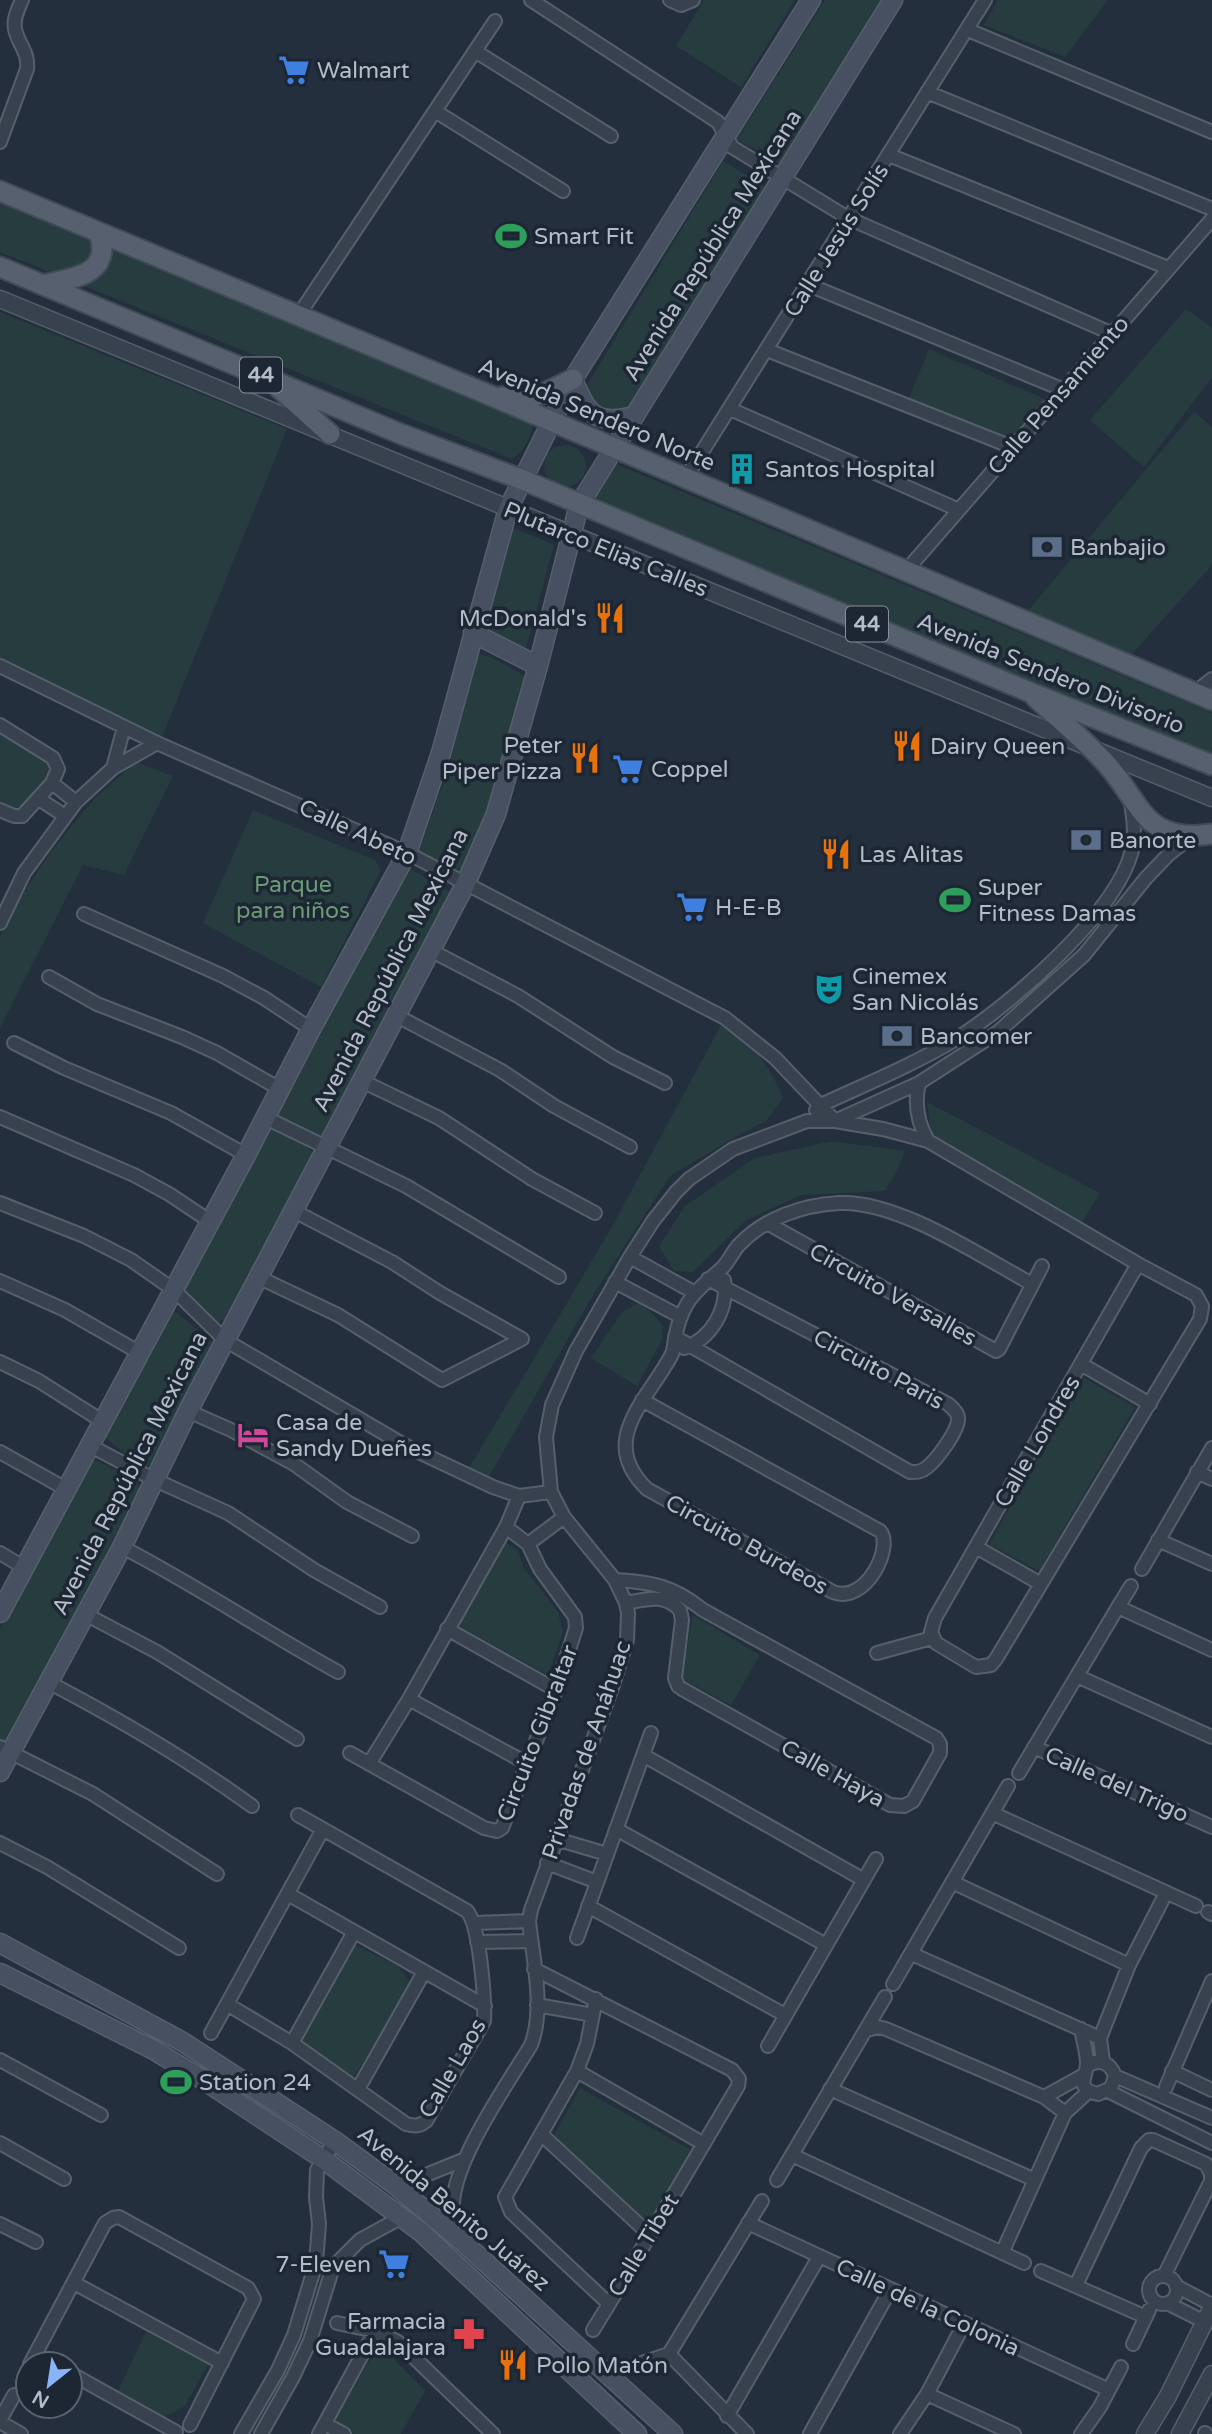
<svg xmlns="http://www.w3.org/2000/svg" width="1212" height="2434" font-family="'Varela Round',sans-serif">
<rect width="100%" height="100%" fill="#242f3e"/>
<!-- green -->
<path fill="#263c3f" d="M704,0h91l-54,87 -65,-41z
M825,0h56l-102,164 -42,-25z
M998,0h110l-43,57 -81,-32z
M723,161l43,26 -143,227 -26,-2 -13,-22z
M0,202l533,220c0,15 -9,29 -21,37l-512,-207z
M1186,309l26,19v49l-68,90 -54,-47z
M0,312l287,117 -125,308 -45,-19 -117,-57z
M929,349l118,51 -40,46 -100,-43z
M1194,412l18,15v138l-82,91 -103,-44z
M544 466a21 21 0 1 1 42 0a21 21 0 1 1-42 0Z
M614,463l598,250v46l-619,-259z
M512,529h4l38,16 -29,107 -38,-19 -1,-6 9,-49z
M478,654l13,3 34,19 -38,136 -24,57h-9l-35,-17 25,-72z
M0,733l52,30v9l-36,41 -16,-8z
M136,762l37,14 -49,99 -41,-10 -83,163v-91l6,-18 46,-69 43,-52z
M253,810l122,50 6,10 -60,117 -118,-64z
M409,868l43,25 -127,242c-16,2 -41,-9 -49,-25z
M725,1018c24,24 46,48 58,80l-17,23 -31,16 -65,39 -77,119 -110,192 -18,-12 144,-243z
M927,1102l173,91 -18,29 -150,-87z
M274,1130l33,17 6,6 -1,11 -82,154 -11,4 -34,-32v-11l82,-148z
M831,1141l74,10 -10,24 -11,16 -83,4 -56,26 -52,51 -19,-1 -15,-25 26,-40 70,-48z
M638,1303l14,10 11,13 -1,14 -25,46 -46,-28 31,-46z
M171,1308l43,35 -61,121 -7,2 -15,-8 -28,-22z
M1084,1378l51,29 -96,164 -50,-27z
M95,1460l41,20 4,10 -134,252 -6,2v-115l87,-165z
M505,1542l13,8 6,18 34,44 5,20 -15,43 -89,-49z
M693,1615l67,40 -29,50 -50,-27z
M353,1944l45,22 12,17 -57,96 -53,-38z
M580,2088l111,62 -43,73 -95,-86z
M146,2332l62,32 -23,42 -24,13 -45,-24z
M377,2348l7,1 41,42 -24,43h-48l-20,-11z"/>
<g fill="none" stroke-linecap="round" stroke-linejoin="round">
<defs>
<path id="minor" d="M531,0l187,122 14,25 116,71 265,116
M670,0l11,5 12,-5
M968,30l244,102
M475,51l136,85
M927,92l285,117
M435,111l128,80
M0,142l27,-73c2,-17 -9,-25 -12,-40 -2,-10 3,-20 7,-29
M889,155l279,113
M809,285l255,105
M298,316l197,-295
M767,350l245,97
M730,409l229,101
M685,479l300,-479
M905,572l307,-353
M0,666l157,77 250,110 318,165 50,40 60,63 48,8 45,12 210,123 58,31 6,11 -2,13 -204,340 -5,6 -15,2 -40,-24 -5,-11 4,-14 203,-354
M1194,693l18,-14
M0,725l53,33 5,11 -6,14 24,19
M113,768l11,-41
M39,799l26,17
M0,810l14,6h8l30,-33
M84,914l139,62 41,22 47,31
M0,923l24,-50 52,-71 37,-34 44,-25
M432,951l86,45 95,61 52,26
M49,977l48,27 85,33 35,16 63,36
M397,1016l103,54 54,36 76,41
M14,1043l50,25 107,45 75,42
M362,1081l77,37 93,61 63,34
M919,1083c-5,21 -2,39 9,58
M816,1110l5,-5c45,-21 92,-40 135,-66 54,-34 161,-126 176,-189 4,-16 1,-32 -1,-48
M0,1117l134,58 35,19 42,28
M266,1118l140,68 153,91
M0,1203l84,33 47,24 43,30 51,50 179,105 89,42 26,9 32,-4
M294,1211l98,51 48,31 82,46
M767,1223l229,128 3,-2 43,-83
M630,1257l65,36
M258,1277l80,38 104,65 80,-41
M0,1281l65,29 75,43
M615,1282l66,35
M675,1337l235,135c7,0 11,0 16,-4 10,-7 34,-39 32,-51 -1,-6 -6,-9 -10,-13l-240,-125
M684,1348c27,-9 45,-39 40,-68
M0,1362l39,19 63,40
M1081,1364l69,40
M642,1400l238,131c14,15 -14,74 -47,61l-186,-103c-51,-49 2,-90 25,-135 2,-5 2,-10 3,-15 2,-12 6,-25 12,-35 9,-15 21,-23 33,-34 8,-6 12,-18 19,-25 25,-27 64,-40 100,-42 59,-3 141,53 193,81
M188,1411l43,19 63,34 53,38 65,34
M89,1445l64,34 75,34 86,57 66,37
M0,1452l66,37
M1197,1472l15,7
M1158,1540l54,24
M528,1544l36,-27
M122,1547c74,38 143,85 216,125
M976,1547l65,37
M0,1553l23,14
M1142,1569l70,-121
M615,1580c37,2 58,6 88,30l233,128 4,6v9l-27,48 -9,5 -14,-1 -206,-115 -6,-4 -3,-8 7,-58 -2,-10c-16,-17 -33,-11 -54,-7
M1118,1607l13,-21
M85,1614l72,38 140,87
M447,1629l109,61
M877,1653l55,-15
M1077,1676l135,61
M48,1682c71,37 139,77 204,124
M409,1699l117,64
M0,1747l93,47 124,80
M1034,1747l178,80
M350,1753l134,75 13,3 5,-3 54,-138 20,-62 -1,-11 -35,-48 -12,-25 -22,-17
M643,1755l221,125
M369,1764l40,-65 97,-172 13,-31
M1019,1773l99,-166 94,43
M992,1813l204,93
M616,1829l210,116
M556,1839l51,15
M0,1843l47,24 132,81
M547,1863l50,19
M952,1882l177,83
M288,1894l197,112
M588,1906l197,109
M1208,1912l4,2
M475,1923l54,-2
M577,1938l74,-205
M477,1942l54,-1
M912,1954l188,84
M534,1969l198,101 7,9 -1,7 -129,218 -98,-92 -6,-15 72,-126 10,-27 9,-45
M893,1984l115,-198
M227,2004l65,39 114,81c8,2 13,3 20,-3l58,-100c1,-22 -4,-95 -17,-110l-169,-96
M537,2005l56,10
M1081,2029c2,11 6,24 6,34 0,13 -13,26 11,31l13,-6 4,-12c-5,-14 -16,-18 -28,-10
M867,2030l11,-3 8,2 158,68 21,16
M211,2033l112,-204
M292,2043l62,-111
M768,2046l108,-187
M0,2060l101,55
M1103,2062l-3,-24 29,-73 37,-72
M577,2071l127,73
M1172,2071l40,19
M1115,2076l97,42
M1166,2087l46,-106
M358,2089l66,-117
M830,2089l205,91
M1108,2091l104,52
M1044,2097l38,-21
M541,2134l108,100
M0,2143l64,36
M792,2155l232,108
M777,2180l108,-183
M395,2185l21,-6 47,-19
M748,2223l361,167
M0,2224l36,18
M463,2241c-4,-10 -10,-21 -10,-31 -3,-45 54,-125 78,-165 14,-36 2,-86 -2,-124l2,-11 82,-225 14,-45 1,-27 -2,-10 -11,-23 -51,-63 -13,-25 -5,-55 6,-32 24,-54 54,-94 23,-36 23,-29 13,-13 44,-30 74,-28h28l84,-38 79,-51 86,-77 62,-77 22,-23 15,-12 12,-5
M1002,2253l63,-140 24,-22
M1041,2271l105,46
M1149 2290a14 14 0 1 1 28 0a14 14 0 1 1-28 0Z
M74,2283l148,80
M1076,2285l65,-137 8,-8h4l53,24 5,10v7l-47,95
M1176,2286l36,19
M1167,2303l38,19
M337,2323l38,8 23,11 95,92
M593,2330l16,-26
M1133,2344l16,-34
M36,2354l18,10
M669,2354l93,-153
M669,2354l78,80
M30,2364l75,-141 8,-5 6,-1 129,71 6,11 -64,126
M632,2366l37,-12
M70,2373l106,59
M927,2394l87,40
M727,2416l92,-159
M0,2420l14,-25
M0,2422l21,12
M325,2424l19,10
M1205,2433l1,1
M241,2434l37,-64 16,-35 22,-72 3,-39 -3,-27 1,-27 18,-29
M261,2434l32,-57 17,-36 23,-74 27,-27 42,-23
M319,2434l56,-103
M810,2434l80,-144
M900,2434l27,-40 37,-70
M1081,2434l19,-27 21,-40"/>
<path id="tertiary" d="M0,299l1212,499
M1145,2434l23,-38 44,-89
M1180,2434l32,-60"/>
<path id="secondary" d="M573,379c13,34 22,47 61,37
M473,633l65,33
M0,1613l246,-458 65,-126 96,-176 34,-100 67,-244 65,-130 238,-379
M0,1772l122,-225 66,-136 277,-526 31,-71 42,-148 41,-161 314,-505
M0,1943l183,99 152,99 60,44 68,57 210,192
M0,1973l152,76 53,32 118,78 98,73 216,202"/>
<path id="primary" d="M0,191l494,206 718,303
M0,267l401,167 122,46 504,211 185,74
M43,285c30,-7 70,-10 56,-52
M278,387l52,47
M501,397h29l12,-3 31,-15
M1036,698c23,21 47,41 68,63 38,41 38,83 108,73"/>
</defs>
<!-- minor casing -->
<use href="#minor" stroke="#565f6c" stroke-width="16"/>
<!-- tertiary casing -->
<use href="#tertiary" stroke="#565f6c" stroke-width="19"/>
<!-- secondary casing -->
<use href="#secondary" stroke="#565f6c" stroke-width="21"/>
<!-- primary casing -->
<use href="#primary" stroke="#414a57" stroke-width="23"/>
<!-- minor -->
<use href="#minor" stroke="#38414e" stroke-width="12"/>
<!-- tertiary -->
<use href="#tertiary" stroke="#38414e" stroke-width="16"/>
<!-- secondary -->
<use href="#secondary" stroke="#465061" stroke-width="18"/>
<!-- primary -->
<use href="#primary" stroke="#56606e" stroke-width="19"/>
</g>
<!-- icons -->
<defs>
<symbol id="supermarket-bare" viewBox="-9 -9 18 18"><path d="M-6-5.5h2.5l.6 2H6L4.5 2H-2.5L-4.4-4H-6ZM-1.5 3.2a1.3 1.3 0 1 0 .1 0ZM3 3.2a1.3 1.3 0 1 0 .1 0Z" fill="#3f7fe0" stroke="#1d2633" stroke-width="2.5" paint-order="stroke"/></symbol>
<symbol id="stadium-bare" viewBox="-9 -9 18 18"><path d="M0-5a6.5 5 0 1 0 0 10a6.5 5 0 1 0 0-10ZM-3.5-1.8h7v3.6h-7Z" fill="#2e9e5b" stroke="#1d2633" stroke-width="2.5" paint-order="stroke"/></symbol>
<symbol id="building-bare" viewBox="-9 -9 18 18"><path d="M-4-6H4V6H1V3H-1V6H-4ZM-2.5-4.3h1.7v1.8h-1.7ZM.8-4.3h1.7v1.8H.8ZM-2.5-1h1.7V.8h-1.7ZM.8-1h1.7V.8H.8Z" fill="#0f9aa8" stroke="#1d2633" stroke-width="2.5" paint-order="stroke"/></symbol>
<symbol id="bank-bare" viewBox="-9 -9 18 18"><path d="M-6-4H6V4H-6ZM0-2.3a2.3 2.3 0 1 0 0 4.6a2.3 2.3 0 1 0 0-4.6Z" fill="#5c6f8a" stroke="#1d2633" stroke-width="2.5" paint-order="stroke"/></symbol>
<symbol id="restaurant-bare" viewBox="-9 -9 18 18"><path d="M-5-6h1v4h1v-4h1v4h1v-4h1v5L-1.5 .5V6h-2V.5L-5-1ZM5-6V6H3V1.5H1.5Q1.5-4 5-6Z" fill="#e8710a" stroke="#1d2633" stroke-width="2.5" paint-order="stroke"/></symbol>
<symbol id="theatre-bare" viewBox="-9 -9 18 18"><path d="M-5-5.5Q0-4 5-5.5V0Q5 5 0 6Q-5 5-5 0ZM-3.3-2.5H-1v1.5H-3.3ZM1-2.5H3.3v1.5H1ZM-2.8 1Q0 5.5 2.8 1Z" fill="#0f9aa8" stroke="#1d2633" stroke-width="2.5" paint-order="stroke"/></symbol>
<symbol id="hotel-bare" viewBox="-9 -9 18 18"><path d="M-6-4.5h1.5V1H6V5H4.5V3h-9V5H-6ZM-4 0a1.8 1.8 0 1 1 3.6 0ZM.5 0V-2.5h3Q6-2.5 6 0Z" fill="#d1479c" stroke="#1d2633" stroke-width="2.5" paint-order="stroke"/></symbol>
<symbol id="pharmacy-bare" viewBox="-9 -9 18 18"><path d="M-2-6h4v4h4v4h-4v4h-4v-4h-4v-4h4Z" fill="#e0444e" stroke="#1d2633" stroke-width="2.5" paint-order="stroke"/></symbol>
</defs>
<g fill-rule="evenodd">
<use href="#supermarket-bare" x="272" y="48" width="44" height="44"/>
<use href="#stadium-bare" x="489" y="214" width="44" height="44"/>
<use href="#building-bare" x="720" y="447" width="44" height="44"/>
<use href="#bank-bare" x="1025" y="525" width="44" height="44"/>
<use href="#restaurant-bare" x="588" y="596" width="44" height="44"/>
<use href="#restaurant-bare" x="885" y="724" width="44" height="44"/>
<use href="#restaurant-bare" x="563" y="736" width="44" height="44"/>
<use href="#supermarket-bare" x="606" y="747" width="44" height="44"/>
<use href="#bank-bare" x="1064" y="818" width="44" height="44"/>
<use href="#restaurant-bare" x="814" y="832" width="44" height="44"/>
<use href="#stadium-bare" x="933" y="878" width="44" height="44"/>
<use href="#supermarket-bare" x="670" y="885" width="44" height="44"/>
<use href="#theatre-bare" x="807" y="967" width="44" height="44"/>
<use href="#bank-bare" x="875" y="1014" width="44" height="44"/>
<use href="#hotel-bare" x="231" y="1413" width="44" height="44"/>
<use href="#stadium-bare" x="154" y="2060" width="44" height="44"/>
<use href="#supermarket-bare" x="372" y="2242" width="44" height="44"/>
<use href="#pharmacy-bare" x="447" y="2312" width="44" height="44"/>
<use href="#restaurant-bare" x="491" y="2343" width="44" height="44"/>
</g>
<g text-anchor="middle" stroke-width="7" stroke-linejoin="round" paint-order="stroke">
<!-- shield labels -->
<g fill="#1d2633" stroke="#878f9c" stroke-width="2">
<rect x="240" y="357.5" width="42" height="35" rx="5"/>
<rect x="846" y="606.5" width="42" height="35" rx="5"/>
</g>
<g font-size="21" font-weight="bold" fill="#b4bcc9">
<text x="261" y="382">44</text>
<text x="867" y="631">44</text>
</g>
<!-- poi labels -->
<g font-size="23" fill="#b4bcc9" stroke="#1d2633" text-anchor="start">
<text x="317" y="78">Walmart</text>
<text x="534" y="244">Smart Fit</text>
<text x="765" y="477">Santos Hospital</text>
<text x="1070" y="555">Banbajio</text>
<text x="587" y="626" text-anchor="end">McDonald's</text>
<text x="562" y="753" text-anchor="end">Peter<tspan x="562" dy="26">Piper Pizza</tspan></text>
<text x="930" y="754">Dairy Queen</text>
<text x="651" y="777">Coppel</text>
<text x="1109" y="848">Banorte</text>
<text x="859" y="862">Las Alitas</text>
<text x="978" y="895">Super<tspan x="978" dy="26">Fitness Damas</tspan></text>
<text x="715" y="915">H-E-B</text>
<text x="852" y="984">Cinemex<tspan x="852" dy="26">San Nicolás</tspan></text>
<text x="920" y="1044">Bancomer</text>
<text x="276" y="1430">Casa de<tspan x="276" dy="26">Sandy Dueñes</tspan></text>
<text x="199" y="2090">Station 24</text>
<text x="371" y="2272" text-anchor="end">7-Eleven</text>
<text x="446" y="2329" text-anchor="end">Farmacia<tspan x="446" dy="26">Guadalajara</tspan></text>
<text x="536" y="2373">Pollo Matón</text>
</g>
<!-- street labels -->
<g font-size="23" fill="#b4bcc9" stroke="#1d2633">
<text transform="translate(836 240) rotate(-58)" y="8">Calle Jesús Solís</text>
<text transform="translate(712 245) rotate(-58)" y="8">Avenida República Mexicana</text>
<text transform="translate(1058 395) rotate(-49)" y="8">Calle Pensamiento</text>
<text transform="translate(597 414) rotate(23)" y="8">Avenida Sendero Norte</text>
<text transform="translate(606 549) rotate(22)" y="8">Plutarco Elias Calles</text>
<text transform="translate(1051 673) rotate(22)" y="8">Avenida Sendero Divisorio</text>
<text transform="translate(358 832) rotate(25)" y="8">Calle Abeto</text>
<text transform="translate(390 970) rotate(-63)" y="8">Avenida República Mexicana</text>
<text transform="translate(893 1294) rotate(29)" y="8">Circuito Versalles</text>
<text transform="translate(879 1369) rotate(28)" y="8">Circuito Paris</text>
<text transform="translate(1037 1441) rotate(-60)" y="8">Calle Londres</text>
<text transform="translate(129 1473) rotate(-63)" y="8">Avenida República Mexicana</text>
<text transform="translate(747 1544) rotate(29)" y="8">Circuito Burdeos</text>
<text transform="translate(537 1733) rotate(-69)" y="8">Circuito Gibraltar</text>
<text transform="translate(586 1750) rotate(-71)" y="8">Privadas de Anáhuac</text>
<text transform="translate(833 1773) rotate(29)" y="8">Calle Haya</text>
<text transform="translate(1117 1784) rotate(24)" y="8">Calle del Trigo</text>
<text transform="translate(452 2068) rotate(-60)" y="8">Calle Laos</text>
<text transform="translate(454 2208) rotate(40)" y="8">Avenida Benito Juárez</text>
<text transform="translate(643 2245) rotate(-59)" y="8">Calle Tibet</text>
<text transform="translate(928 2307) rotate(25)" y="8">Calle de la Colonia</text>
</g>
<!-- park labels -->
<g font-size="23" fill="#6b9a76" stroke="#1d2633">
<text x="293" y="892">Parque<tspan x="293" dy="26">para niños</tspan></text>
</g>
</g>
<!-- north arrow -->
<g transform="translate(49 2385) rotate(210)"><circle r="33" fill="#1d2633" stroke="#59626f" stroke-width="2"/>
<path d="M0-5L12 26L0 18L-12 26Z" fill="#8ab4f8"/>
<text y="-10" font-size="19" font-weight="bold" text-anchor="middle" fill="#b4bcc9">N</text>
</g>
</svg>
